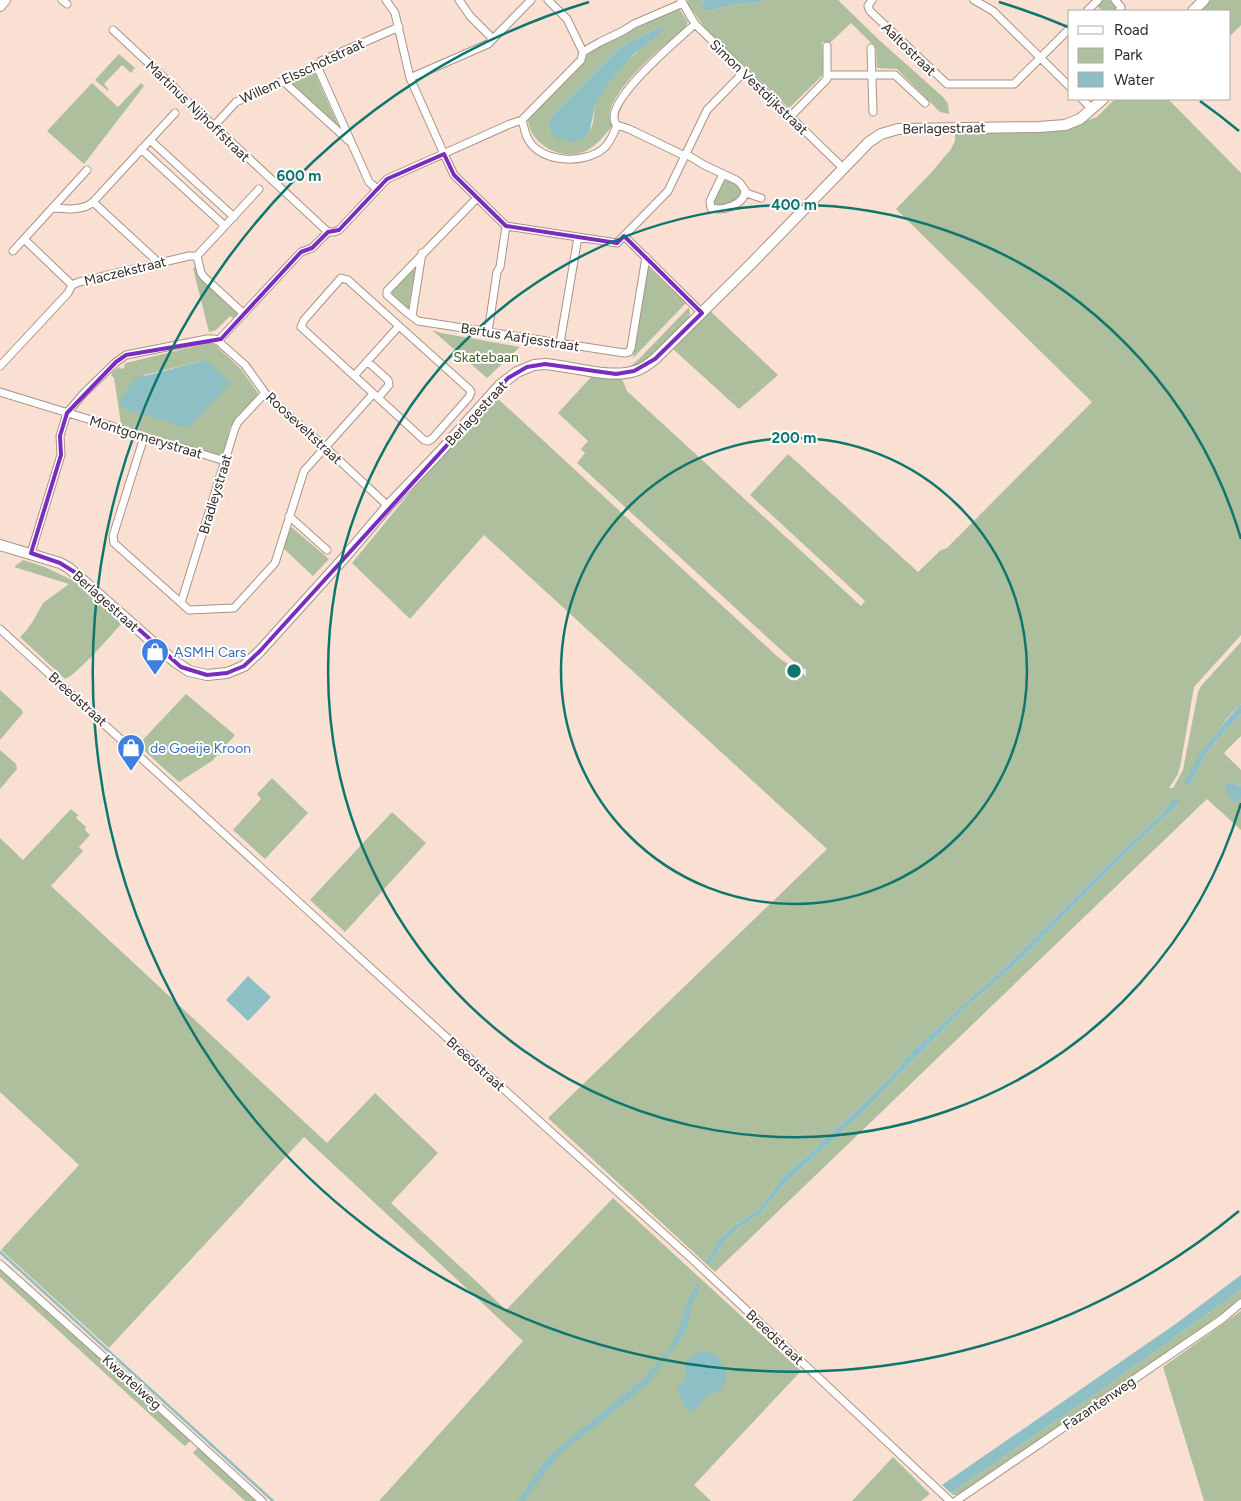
<svg xmlns="http://www.w3.org/2000/svg" width="1241" height="1501" font-family="Figtree,sans-serif">
<rect width="100%" height="100%" fill="#f9e0d2"/>
<!-- green -->
<path fill="#aebf9d" fill-rule="evenodd" d="M689,0h17l-5,4 9,7 21,-6 25,-2 11,-3h71l40,39 65,58 5,7 1,10 -9,-2 -43,-43 -20,-1 -1,-20 -25,-25 -20,19h-9l2,32 -35,34 -83,-79 -20,-27z
M1103,0h8l7,8 -4,3h-11l-6,-5z
M1211,0h30v25l-11,11v-25h-30z
M678,7l10,15c-5,12 -18,18 -27,26 -16,14 -46,43 -51,63 -1,5 0,10 2,15 -8,10 -15,19 -26,25 -23,11 -56,-6 -58,-31l4,-8c20,-21 40,-45 63,-63 26,-18 58,-25 83,-42zM657,28l6,4c-26,18 -52,41 -67,70 -2,6 -2,13 -3,20 -1,7 -5,11 -9,17l-32,-23 65,-66 11,-7z
M119,54l16,14 -4,5 -9,-8 -18,19 5,6 -1,1 -13,-11z
M312,72l6,3 -1,3 21,47h2v2l-3,1 -45,-42v-5z
M92,83l26,24 23,-24 3,3 -60,78 -37,-33z
M1115,99h53l73,74v462l-47,52 -13,75 -3,12 -9,14h4l10,-18 15,-78 3,-6 40,-44v62c-22,20 -36,47 -53,71l3,8 18,-33 32,-36v22l-17,17 17,17v16l-10,-4 8,19 2,-2v31l-34,-31 -492,473 -167,-154 279,-269 -343,-314 -74,84 -58,-56 70,-85 74,-81 283,261 27,18v-7h-4l-225,-206 8,-10 -4,-4 7,-8 -30,-28 35,-38 29,4 5,12 234,215 4,-5 -115,-106 38,-41 130,118 23,-22 6,-2 145,-146 -196,-193 34,-35 21,-25 4,-8v-10l111,-3 31,-11zM1177,797l2,7 -63,59 -94,96 -60,52 -64,65 -30,32 -84,77 -25,30 -19,12 -15,14 -15,23 11,-27 13,-11 24,-16 24,-32 80,-73 26,-26 26,-30 95,-86 101,-101 51,-48z
M729,180c6,3 13,7 12,15 -8,7 -16,12 -28,10 0,-5 7,-22 11,-24 2,-1 3,-1 5,-1z
M196,267l4,11 37,34v4l-2,3 -5,-3 -14,14 -7,2 -16,-64z
M648,267l38,36 -53,55 1,-9z
M412,269l4,3v5h-2l-5,28h2l-1,4h-2l-16,-14v-5l2,-3 1,1z
M689,307l1,6 -1,4c-19,19 -39,49 -67,52l10,-4 7,-6z
M710,311l68,64 -39,34 -66,-60z
M432,330l9,3 79,14 -33,31z
M209,343l5,1 27,25 17,24 -1,3 -21,24 -4,7h-2l-5,21 -4,7 -5,-1 -1,1 -41,-12 1,-2 -54,-17 -7,-46 -3,-3 2,-4 7,-4 1,2 4,-2 -1,-2 2,-2zM202,361l-14,67 -44,-53z
M290,526l39,33 -16,17 -30,-28z
M23,560l22,7 35,17 43,38c-11,12 -46,53 -58,57l-45,-42 6,-6 7,-10 10,-18 26,-19 -55,-17z
M0,690l22,20 1,3 -23,27z
M186,694l49,41 -23,26 -33,21 -41,-37z
M0,750l16,14 1,5 -17,20z
M272,778l36,35 -43,46 -32,-29 28,-31 -4,-5z
M71,809l7,6 -2,3 10,9 -1,3 5,5 -11,12 4,4 -32,35 276,257 48,-50 63,60 -47,50 86,79 29,28 107,-112 188,173 -107,114 17,16h-332l144,-160 -219,-204 -195,211 -108,-98 78,-85 -79,-73v-254l23,22z
M392,812l34,31 -81,89 -35,-32z
M0,1265l191,175 -6,6 -4,-3 -181,-166z
M1241,1290v9l-58,43 -224,153h-5l-3,-2 156,-107z
M1241,1311v190h-37l-41,-134z
M198,1447l59,54h-12l-52,-48z
M893,1457l37,37 -9,7h-69z"/>
<!-- water -->
<path fill="#8ebfc5" d="M706,0h61l-11,3 -25,2 -21,6 -8,-3 -1,-4z
M662,27l1,5 -29,22 -26,30 -13,21 -5,25 -6,9 -9,3 -19,-4 -5,-6 -2,-8 3,-8 65,-66 11,-7 29,-15z
M206,360l25,23 -43,45 -67,-20 -1,-9 16,-21z
M1241,704v10l-32,36 -18,33 -2,2 -4,-1c1,-16 43,-67 56,-80z
M1230,782l11,4v13l-1,2 -7,1 -6,-8 -1,-8z
M1176,797l3,2v5l-63,59 -94,96 -60,52 -64,65 -30,32 -84,77 -25,30 -19,12 -15,14 -15,23h-3l-1,-2 15,-25 13,-11 24,-16 24,-32 80,-73 26,-26 26,-30 95,-86 101,-101 51,-48z
M248,976l23,21 -23,24 -22,-21z
M1241,1275v15l-134,96 -156,107 -9,-8 235,-162z
M698,1282l3,4 -10,20 -3,18 -5,12 -35,48 -90,72 -34,45h-6l23,-35 13,-14 88,-72 26,-30 11,-20 9,-30z
M701,1351c19,0 21,11 26,26l-5,11 -14,7 -12,15h-8l-5,-7 -5,-12 1,-5 6,-8v-12l4,-8z"/>
<g fill="none" stroke-linecap="round" stroke-linejoin="round">
<!-- stream -->
<path stroke="#8ebfc5" stroke-width="2.5" d="M0,1252l273,249"/>
<defs>
<path id="street" d="M62,0l5,4
M386,0l9,13 15,65 34,76 10,21 52,51 111,17 51,-52 39,-81 37,-38
M459,0l11,16 23,23
M548,0l19,19 16,33
M681,0l14,24 148,144
M872,0l-4,6 2,5 77,73h67l56,-56
M974,0l19,11 77,76
M1115,0l6,7 -2,4
M1087,11l11,-11
M113,30l59,55 14,15 142,132
M827,46v29
M871,48l2,64
M317,66l52,116 8,7
M410,78l78,-34 43,-44
M283,81l66,60
M1082,99l10,10
M790,117l37,-38v-4h68l30,28
M522,120c2,6 3,14 6,19 12,24 57,26 76,9 6,-5 10,-15 13,-23 -20,-19 64,-88 78,-101
M617,125l12,4 56,27
M214,126l22,-24 81,-36 4,-5 78,-34
M150,140l84,77
M141,149l84,77
M686,154l18,11 32,15 4,3 5,7c0,15 -22,21 -34,18l-1,-7 13,-27
M746,193l15,5
M477,198l-90,93v4l18,16 13,10 206,32 5,-1 2,-4 15,-91
M52,208c12,1 32,3 41,-6
M328,232h6l5,-2 48,-51 123,-55 12,-4 59,-60 2,-8 17,-10 23,-11 11,-7 49,-21
M624,236l78,77
M13,251l11,-12
M159,263l-66,-61 82,-89
M341,278l7,2 121,109 2,3 -2,5 -37,42 -4,2 -4,-1 -123,-113 3,-7z
M72,285l-48,-46 63,-69
M244,314l-40,-37 -3,-4 -4,-17 62,-67
M412,316l10,-63
M488,332l9,-60 3,-5 6,-41
M218,341l83,-89 11,-4 16,-16
M560,343l18,-106
M367,361l21,19 1,5 -11,13
M0,366l68,-73 4,-8 7,-3 110,-26h8
M354,376l45,-50
M0,392l225,69
M144,437l-31,99 1,7 75,67 45,-2 41,-45 29,-92 69,-77
M289,516l38,34
M31,553l30,-98 -1,-19 7,-23 17,-20 32,-31 10,-7 81,-16h7l4,2 27,24 23,32 57,50 63,59
M181,603l54,-175 3,-6 27,-29
M0,629l467,427 225,203 258,242
M0,1264l123,110 139,127
M956,1501l266,-182 19,-16"/>
<path id="secondary" d="M0,6l5,-6
M1193,11l11,-11
M0,545l60,18 9,5 105,93 15,10 18,4 20,-2 17,-7 16,-15 84,-93 44,-52 51,-53 61,-68 17,-13 17,-7 11,-1c27,2 65,15 90,7 8,-2 14,-7 20,-12l96,-95 118,-122 12,-8 17,-5 141,-2 26,-2 15,-6 23,-20"/>
</defs>
<!-- street casing -->
<use href="#street" stroke="#aa9386" stroke-width="9"/>
<!-- secondary casing -->
<use href="#secondary" stroke="#aa9386" stroke-width="12"/>
<!-- street -->
<use href="#street" stroke="#fff" stroke-width="7"/>
<!-- secondary -->
<use href="#secondary" stroke="#fff" stroke-width="10"/>
</g>
<!-- marked area -->
<path fill="none" stroke="#7b2cbf" stroke-width="4" stroke-linejoin="round" d="M444,154l10,21 52,51 111,17 7,-7 78,77 -47,46 -21,12 -18,3 -71,-10 -18,3 -19,11 -248,273 -16,15 -17,7 -20,2 -26,-8 -105,-94 -16,-10 -29,-10 30,-98 -1,-19 7,-23 49,-51 10,-7 95,-16 80,-87 11,-4 16,-16 11,-2 48,-51z"/>
<!-- distance rings -->
<g fill="none" stroke="#0f766e" stroke-width="2.5">
<circle cx="794" cy="671" r="233"/>
<path d="M1241 803A466 466 0 1 1 1241 539"/>
<path d="M1239 1211A700 700 0 1 1 589 2M999 2A700 700 0 0 1 1068 27M1200 101A700 700 0 0 1 1239 131"/>
</g>
<!-- icons -->
<defs>
<symbol id="shop-pin" viewBox="-11 -11 22 30"><path d="M0 17L-7.5 6A9.5 9.5 0 1 1 7.5 6Z" fill="#3f7fe0" stroke="#fff"/><path d="M-5-2.5h2.3a2.7 3.5 0 0 1 5.4 0H5L5.5 6h-11ZM-1.5-2.5h3a1.5 2.3 0 0 0-3 0Z" fill="#fff"/></symbol>
</defs>
<g fill-rule="evenodd">
<use href="#shop-pin" x="139" y="636" width="32" height="43"/>
<use href="#shop-pin" x="115" y="732" width="32" height="43"/>
</g>
<g text-anchor="middle" stroke-width="4" stroke-linejoin="round" paint-order="stroke">
<!-- street labels -->
<g font-size="14" fill="#332a25" stroke="#fff">
<text transform="translate(909 49) rotate(44)" y="5">Aaltostraat</text>
<text transform="translate(302 71) rotate(-25)" y="5">Willem Elsschotstraat</text>
<text transform="translate(759 87) rotate(44)" y="5">Simon Vestdijkstraat</text>
<text transform="translate(198 111) rotate(44)" y="5">Martinus Nijhoffstraat</text>
<text transform="translate(944 128) rotate(-1)" y="5">Berlagestraat</text>
<text transform="translate(125 271) rotate(-14)" y="5">Maczekstraat</text>
<text transform="translate(520 337) rotate(9)" y="5">Bertus Aafjesstraat</text>
<text transform="translate(476 413) rotate(-47)" y="5">Berlagestraat</text>
<text transform="translate(304 428) rotate(43)" y="5">Rooseveltstraat</text>
<text transform="translate(146 437) rotate(17)" y="5">Montgomerystraat</text>
<text transform="translate(215 494) rotate(-73)" y="5">Bradleystraat</text>
<text transform="translate(106 601) rotate(42)" y="5">Berlagestraat</text>
<text transform="translate(78 699) rotate(42)" y="5">Breedstraat</text>
<text transform="translate(476 1064) rotate(42)" y="5">Breedstraat</text>
<text transform="translate(775 1337) rotate(43)" y="5">Breedstraat</text>
<text transform="translate(132 1382) rotate(42)" y="5">Kwartelweg</text>
<text transform="translate(1099 1403) rotate(-34)" y="5">Fazantenweg</text>
</g>
<!-- park labels -->
<g font-size="14" fill="#435a25" stroke="#fff">
<text x="486" y="362">Skatebaan</text>
</g>
<!-- shop labels -->
<g font-size="14" fill="#366cbe" stroke="#fff" text-anchor="start">
<text x="174" y="657">ASMH Cars</text>
<text x="150" y="753">de Goeije Kroon</text>
</g>
</g>
<circle cx="794" cy="671" r="8" fill="#0f766e" stroke="#fff" stroke-width="2.5"/>
<g font-size="15" text-anchor="middle" font-weight="bold" fill="#0f766e" stroke="#fff" stroke-width="4" stroke-linejoin="round" paint-order="stroke">
<text x="299" y="181">600 m</text>
<text x="794" y="210">400 m</text>
<text x="794" y="443">200 m</text>
</g>
<!-- legend -->
<rect x="1068" y="10" width="162" height="90" fill="#ffffff" stroke="#adaaa8"/>
<rect x="1078" y="26" width="25" height="8" fill="#ffffff" stroke="#adaaa8"/>
<text x="1114" y="35" font-size="15" fill="#332a25">Road</text>
<rect x="1078" y="48" width="25" height="15" fill="#aebf9d" stroke="#adaaa8"/>
<text x="1114" y="60" font-size="15" fill="#332a25">Park</text>
<rect x="1078" y="72" width="25" height="15" fill="#8ebfc5" stroke="#adaaa8"/>
<text x="1114" y="85" font-size="15" fill="#332a25">Water</text>
</svg>
